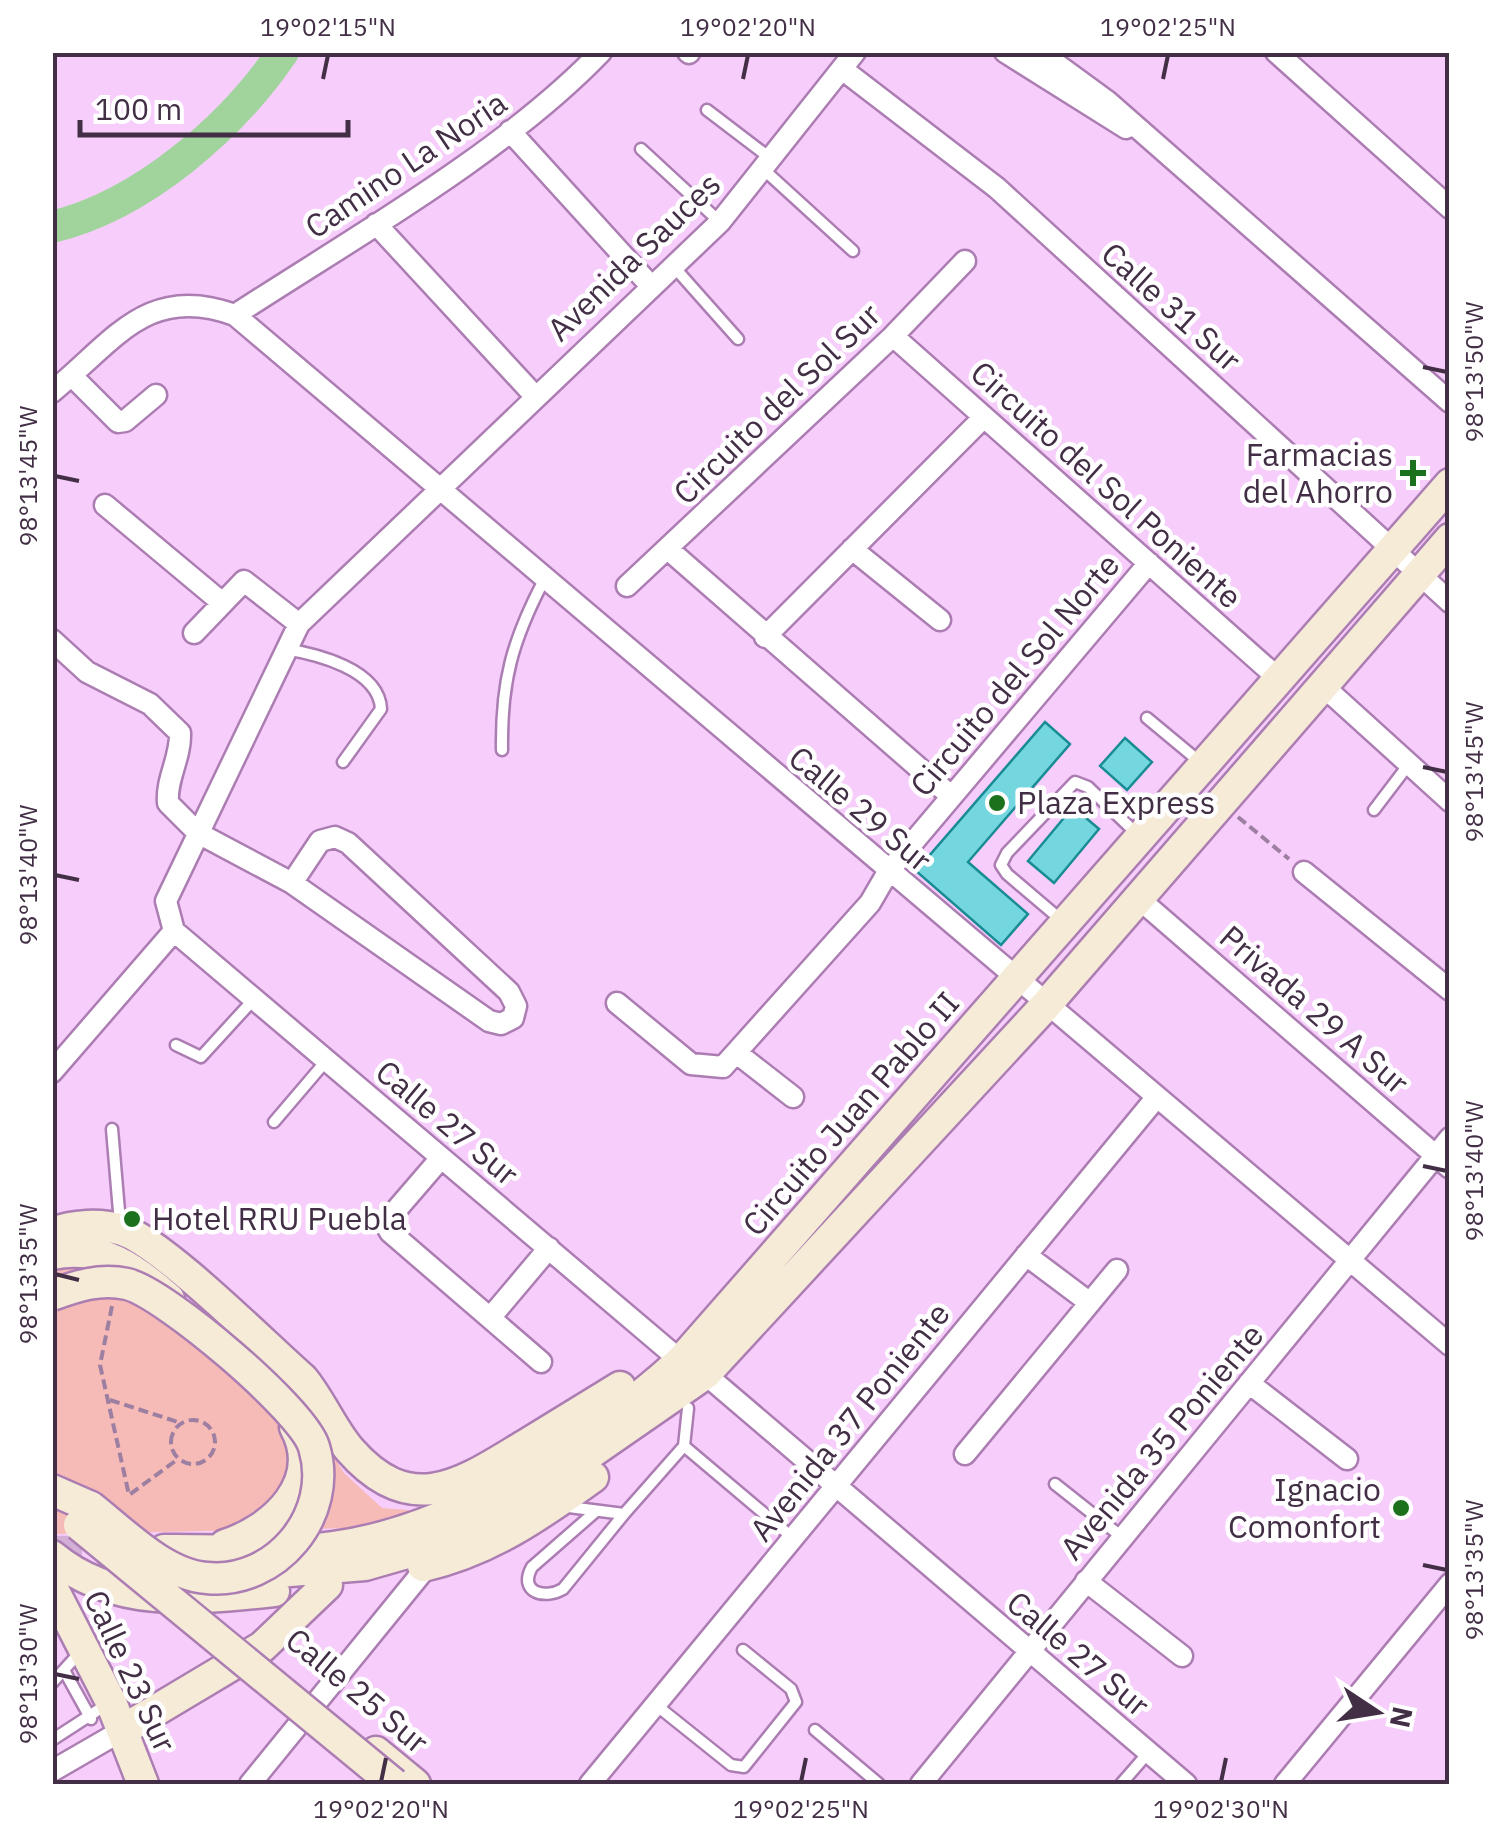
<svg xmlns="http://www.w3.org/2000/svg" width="1502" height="1837" font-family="'IBM Plex Sans',sans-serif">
<rect width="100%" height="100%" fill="#f7cefb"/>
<!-- green -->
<path fill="#f7bbb7" d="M64,1268l78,2 169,149 33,54 38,35 51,4 -31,15 -349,7 -1,-261z"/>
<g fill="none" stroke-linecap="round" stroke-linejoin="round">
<!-- river -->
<path stroke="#a1d49d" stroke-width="32" d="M52,227c91,-22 180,-100 231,-175"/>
</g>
<!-- building -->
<path fill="#74d7df" stroke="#188b94" stroke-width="2.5" d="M1045,722l25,22 -102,118 60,52 -27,31 -85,-74z
M1125,738l27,24 -25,28 -27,-24z
M1073,807l26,22 -45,54 -26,-22z"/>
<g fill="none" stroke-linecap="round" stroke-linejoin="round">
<!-- secondary-tunnel -->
<path stroke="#d3aed7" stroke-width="30" stroke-dasharray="30 15" stroke-linecap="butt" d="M52,1551l74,-1"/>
<defs>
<path id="service" d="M707,110l63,48
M641,149l79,73
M763,169l90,82
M675,268l63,71
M285,649c31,5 94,20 96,60l-38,53
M1147,718l53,44
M502,750c-1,-68 10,-109 42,-170
M1374,810l35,-46
M1060,919l-53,-45 -6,-9 6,-12 68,-71 13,5 48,46
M176,1045l25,12 53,-58
M274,1122l52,-61
M112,1129l8,94
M684,1446l109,92
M1055,1484l67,53
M561,1506l63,8 60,-68 4,-38
M595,1512l-63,55c-14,25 12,33 31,22l61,-75
M65,1672l26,47
M52,1683l29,-32
M656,1705l75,60 13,2 52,-65 -5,-13 -48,-39
M815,1730l64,54
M52,1740l57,-37
M1121,1784l27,-31"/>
<path id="minor" d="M688,52l1,1
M1005,52l121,76
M1040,52l67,49 343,301
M1276,52l174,156
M842,69l155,119 453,414
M510,131l140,154
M376,224l158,171
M235,315c118,-77 269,-162 366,-263
M893,336l386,343
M72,376l46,46 7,-1 31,-26
M52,392c63,-52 96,-109 183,-77l1215,1030
M105,505l115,96
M852,549l88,71
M669,550l282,246
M627,586l266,-250 72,-75
M194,633l50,-52 55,43
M765,637l219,-220
M52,640l35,32 63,32 30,29c1,25 -14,45 -12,70l30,30 94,50 197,138 12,3 12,-6 3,-12 -7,-14 -161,-149 -13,-6 -15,4 -28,42
M1323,686l127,115
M1304,872l146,118
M1138,898l312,270
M617,1003l74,61 32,3 147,-164 18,-31 261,-309
M738,1054l55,43
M52,1072l122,-141
M441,1158l-56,65 5,9 151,130
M1026,1255l64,48
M490,1318l59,-70
M681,1361l-507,-430 -8,-30 133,-277 421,-402 135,-170
M705,1374l481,410
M1249,1383l98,76
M965,1454l152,-184
M1086,1581l96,75
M52,1771l71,-41
M250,1784l179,-220
M590,1784l566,-686
M921,1784l529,-646
M1285,1784l165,-200"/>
<path id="secondary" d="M52,1233c21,-8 48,-10 70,-3 41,13 143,116 181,149 18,22 29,50 47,71 62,71 114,32 177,-6 31,-19 62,-38 93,-57
M52,1254c50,-10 82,14 117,45
M52,1490l39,17
M225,1545c48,-15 100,-63 70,-118
M164,1550c56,-1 113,5 169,-3 123,-16 257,-104 348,-186l769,-877
M52,1556c63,53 146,43 222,35
M423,1566c66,-15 116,-50 170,-89
M240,1575l125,-10 73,-21 72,-35 195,-135 341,-369 404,-466
M52,1587l59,115 32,82
M123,1730l139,-83 65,-62
M376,1752l39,32"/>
</defs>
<!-- service casing -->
<use href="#service" stroke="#ac7db2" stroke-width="15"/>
<!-- minor casing -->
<use href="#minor" stroke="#ac7db2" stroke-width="25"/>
<!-- secondary casing -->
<use href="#secondary" stroke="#ac7db2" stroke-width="35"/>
<!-- path -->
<path stroke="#9d7fa1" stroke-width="4" stroke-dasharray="10 5" stroke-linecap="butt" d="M1238,817l51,42
M112,1306l-12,59 29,130 49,-36
M110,1400l71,23
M171 1442a22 22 0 1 1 44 0a22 22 0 1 1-44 0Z"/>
<!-- service -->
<use href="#service" stroke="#fff" stroke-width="10"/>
<!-- minor -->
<use href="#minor" stroke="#fff" stroke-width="20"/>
<!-- secondary -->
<use href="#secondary" stroke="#f5ebd7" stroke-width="30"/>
<defs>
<path id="secondary-bridge" d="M52,1295c25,-9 48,-17 75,-11 38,9 176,126 187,163 21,68 -39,138 -107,131 -43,-3 -84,-46 -116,-71
M79,1525l315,259"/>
</defs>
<!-- secondary-bridge casing -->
<use href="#secondary-bridge" stroke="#ac7db2" stroke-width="35" stroke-linecap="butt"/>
<!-- secondary-bridge -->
<use href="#secondary-bridge" stroke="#f5ebd7" stroke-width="30"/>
</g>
<!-- ticks -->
<path fill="none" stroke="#422e45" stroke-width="4" d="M323,79l5,-24M743,79l5,-24M1163,79l5,-24M1423,367l24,5M55,476l24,5M1423,767l24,5M55,875l24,5M1423,1166l24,5M55,1274l24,6M1423,1565l24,5M55,1674l24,5M381,1782l5,-24M801,1782l5,-24M1221,1782l5,-24"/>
<!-- markers -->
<g fill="#1c711c" stroke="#fff" stroke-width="4">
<path d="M1408 458h10v10h10v10h-10v10h-10v-10h-10v-10h10z"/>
<circle cx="997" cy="803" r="10"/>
<circle cx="132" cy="1219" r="10"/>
<circle cx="1401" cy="1508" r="10"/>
</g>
<g text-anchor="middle" stroke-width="9" stroke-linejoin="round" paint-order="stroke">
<!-- street labels -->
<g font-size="32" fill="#422e45" stroke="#fff">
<text transform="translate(406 165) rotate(-34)" y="11">Camino La Noria</text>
<text transform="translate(634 257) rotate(-44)" y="11">Avenida Sauces</text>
<text transform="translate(1171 307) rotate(42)" y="11">Calle 31 Sur</text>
<text transform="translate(777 404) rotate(-44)" y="11">Circuito del Sol Sur</text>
<text transform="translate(1106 485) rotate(42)" y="11">Circuito del Sol Poniente</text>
<text transform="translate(1015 675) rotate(-50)" y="11">Circuito del Sol Norte</text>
<text transform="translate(860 809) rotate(40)" y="11">Calle 29 Sur</text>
<text transform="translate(1314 1010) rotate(41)" y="11">Privada 29 A Sur</text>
<text transform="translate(851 1114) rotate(-49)" y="11">Circuito Juan Pablo II</text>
<text transform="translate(447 1123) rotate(40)" y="11">Calle 27 Sur</text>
<text transform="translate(850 1422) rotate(-51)" y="11">Avenida 37 Poniente</text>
<text transform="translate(1162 1442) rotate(-50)" y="11">Avenida 35 Poniente</text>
<text transform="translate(1078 1654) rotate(40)" y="11">Calle 27 Sur</text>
<text transform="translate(130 1671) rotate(65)" y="11">Calle 23 Sur</text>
<text transform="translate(357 1691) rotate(40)" y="11">Calle 25 Sur</text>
</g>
<!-- poi labels -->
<g font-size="32" fill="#422e45" stroke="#fff" text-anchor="end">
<text x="1393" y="466">Farmacias<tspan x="1393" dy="37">del Ahorro</tspan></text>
<text x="1017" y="814" text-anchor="start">Plaza Express</text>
<text x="152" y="1230" text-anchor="start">Hotel RRU Puebla</text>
<text x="1381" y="1501">Ignacio<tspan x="1381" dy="37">Comonfort</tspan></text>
</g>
</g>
<!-- border -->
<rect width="1502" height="1837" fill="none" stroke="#ffffff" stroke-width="110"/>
<!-- north arrow -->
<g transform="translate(1377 1712) rotate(102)" stroke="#ffffff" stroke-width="8" paint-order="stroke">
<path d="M0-8L18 38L0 25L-18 38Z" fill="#422e45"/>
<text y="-15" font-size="28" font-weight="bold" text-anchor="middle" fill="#422e45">N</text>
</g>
<!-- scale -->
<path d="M80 120v15h268v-15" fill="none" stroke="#422e45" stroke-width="5"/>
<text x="95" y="120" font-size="30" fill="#422e45" stroke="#ffffff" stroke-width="8" paint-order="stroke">100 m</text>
<rect x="55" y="55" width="1392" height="1727" fill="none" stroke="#422e45" stroke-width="4"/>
<g font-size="25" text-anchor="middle" fill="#422e45">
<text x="328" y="36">19°02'15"N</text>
<text x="748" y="36">19°02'20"N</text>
<text x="1168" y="36">19°02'25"N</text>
<text transform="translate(1474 372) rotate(-90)" y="9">98°13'50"W</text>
<text transform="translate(28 476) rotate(-90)" y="9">98°13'45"W</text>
<text transform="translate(1474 772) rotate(-90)" y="9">98°13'45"W</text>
<text transform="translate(28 875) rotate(-90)" y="9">98°13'40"W</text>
<text transform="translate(1474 1171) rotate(-90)" y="9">98°13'40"W</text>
<text transform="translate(28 1274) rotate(-90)" y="9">98°13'35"W</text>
<text transform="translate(1474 1570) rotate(-90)" y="9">98°13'35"W</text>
<text transform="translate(28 1674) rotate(-90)" y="9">98°13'30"W</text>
<text x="381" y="1818">19°02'20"N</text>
<text x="801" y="1818">19°02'25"N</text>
<text x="1221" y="1818">19°02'30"N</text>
</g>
</svg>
